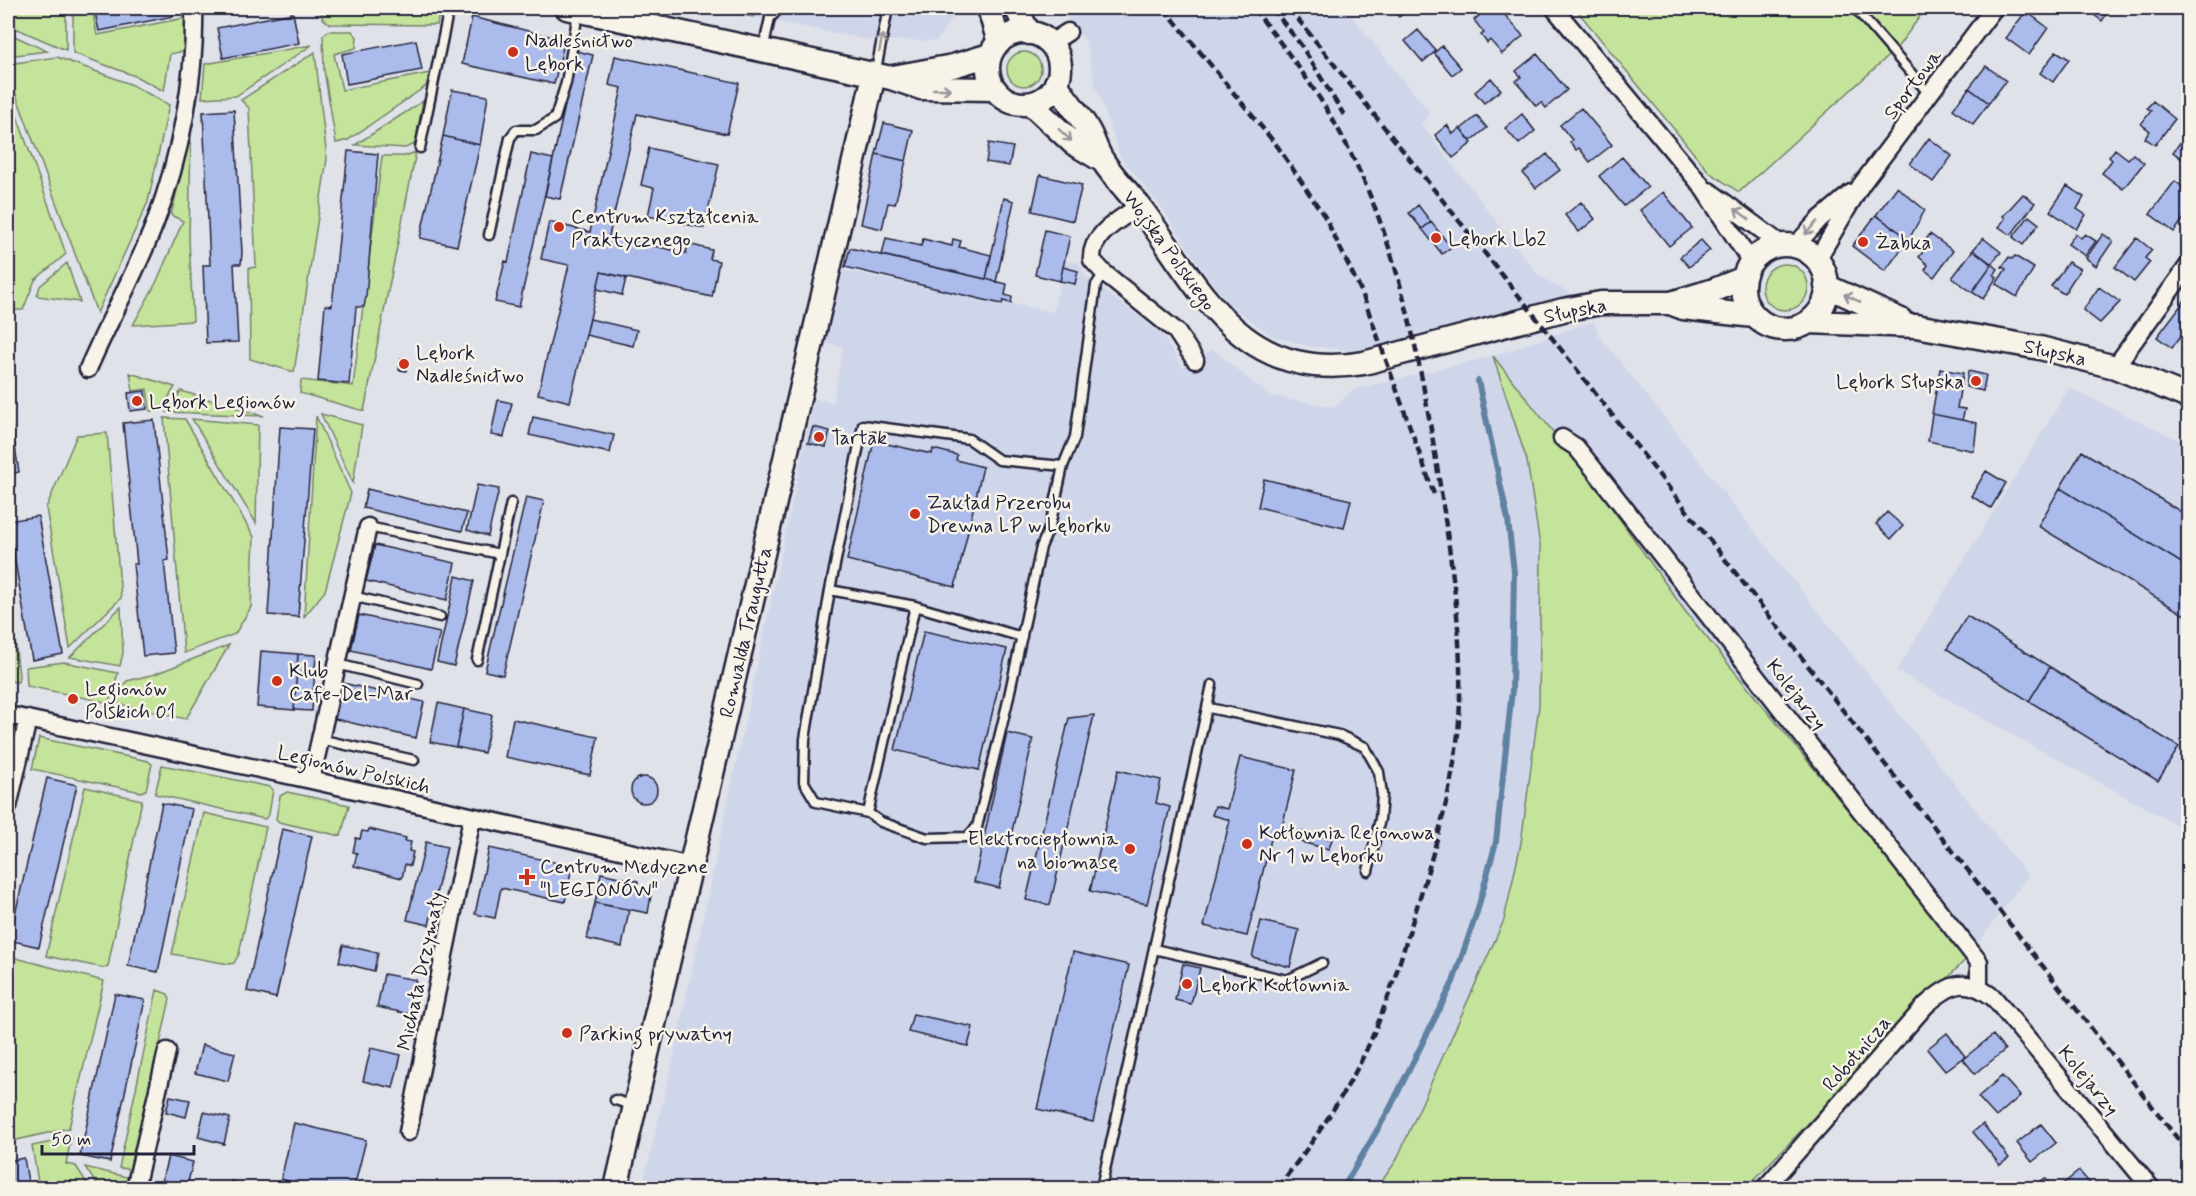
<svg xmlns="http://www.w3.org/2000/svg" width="2196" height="1196" font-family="Mynerve,sans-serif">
<rect width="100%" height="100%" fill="#e0e2e9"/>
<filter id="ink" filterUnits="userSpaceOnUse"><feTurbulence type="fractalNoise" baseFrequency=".0167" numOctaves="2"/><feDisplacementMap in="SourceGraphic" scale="12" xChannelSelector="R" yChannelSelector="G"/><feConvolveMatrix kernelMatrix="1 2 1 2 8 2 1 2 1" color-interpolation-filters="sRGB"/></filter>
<g filter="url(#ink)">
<!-- built -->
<path fill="#d0d6ea" d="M763,8h196v1l-23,32 -68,-1 -115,-23z
M1059,8h286l86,106 -10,10 118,152 33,18 -215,57 -50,-5 -35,-10 -41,-30 -26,-32 -43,-66 -42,-52 -25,-72 -9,-43z
M1065,261l14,1 6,14 77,58 21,34 29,-19 58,47 65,11 17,-17 141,-34 101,-35 4,13 430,542 -60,81 -283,-346 -86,-121 -105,-133 33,104 14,91 -2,154 -18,138 -17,76 -108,241 -19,27h-735l27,-111 145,-678 19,3 10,-55 -18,-4 18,-73 210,42z
M2069,388l119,56v387l-292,-160z"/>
<!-- green -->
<path fill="#c4e39b" stroke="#73826b" stroke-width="1.5" d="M8,8h58v42l-58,-25z
M73,8h19l5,27 88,-17 4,32 -19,4 -6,37 -29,-15 -62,-23z
M322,8h118l-3,17 -107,-1 -8,-6z
M706,8h57l-10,9z
M1575,8h351l-29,40 -158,144 -30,-20z
M328,31h24l5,6 -1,11 -22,6 8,36 88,-17 -4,13 -78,54 -12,3 -12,-73 -1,-35z
M8,33l39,18 -39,5z
M312,45l-76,51 -34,2 3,-34z
M315,52l12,107 -33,213 -44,-13 -1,-91 7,-1 -7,-159 -8,-8z
M1007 69a17 17 0 1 1 34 0a17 17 0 1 1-34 0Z
M57,57l73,27 39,21 -21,97 -51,111 -89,-240v-9z
M8,91l58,163 -31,26 -12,30h-8l-7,-45z
M423,101l-8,43 -10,4 -50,-3z
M191,133l-2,106 4,82 -60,4 23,-42 27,-62 -12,-6z
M416,152l-52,259 -64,-18 1,-13 52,6 29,-230h23z
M67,263l13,39 -43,-6 3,-10z
M1762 287a23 23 0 1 1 46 0a23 23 0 1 1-46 0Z
M1493,356l106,134 86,121 283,346 -222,231h-369l19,-27 108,-241 17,-77 18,-138 2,-153 -14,-91z
M130,373l45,14 -15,24h-10l-3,-22 -14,2z
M181,391l83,25 -97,-4z
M321,414l41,11 -9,58z
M316,416l35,77 -26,98 -21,26z
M164,418l21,1 69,118 -3,70 -16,27 -51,19z
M192,419l66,6 -2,98z
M107,433l14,165 -51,50 -24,-140 31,-73z
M121,607l2,46 -3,13 -50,-9z
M8,640h7l4,36 -1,6 -10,-1z
M229,645l-43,74 -68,-15 4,-17 5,-6 28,-7z
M64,662l54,11 -9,30 -82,-17 -1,-19z
M39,738l109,23 4,3 -6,26 -5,2 -109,-23z
M162,765l108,22 3,3 -4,24 -4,5 -110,-25z
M85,787l57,13 -34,166 -4,2 -58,-12z
M287,792l62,13 -8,31 -62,-14 -3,-3 4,-23z
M204,813l62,14 -27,127 -5,9 -5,1 -57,-10z
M8,956l96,25 -35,147 -61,14z
M157,990l11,4 2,5 -38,170 -13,-1z
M71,1138l-5,26 10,2 14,22h-51l-7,-42z
M85,1167l46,11 -2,10h-30z"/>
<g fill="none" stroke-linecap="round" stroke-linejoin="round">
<!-- stream -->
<path stroke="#5f81a2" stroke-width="6" d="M1343,1188l46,-78 64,-128 24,-70 19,-70 16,-152 2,-118 -6,-52 -30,-139"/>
</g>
<!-- building -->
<path fill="#abbbeb" stroke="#22223b" stroke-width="1.5" d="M94,8h79l1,8 -75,15z
M1391,8h20l-12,9z
M1489,8h10l24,28 -21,18 -12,-14 -3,3 -6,-8 3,-2 -10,-13z
M2091,8h19l-8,13 -13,-10z
M2026,11l22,17 -19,27 -23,-17z
M293,13l6,30 -76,15 -6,-30z
M472,17l93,23 -11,44 -92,-20z
M1418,30l18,21 -13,11 -18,-21z
M416,40l6,30 -75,14 -5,-30z
M1442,46l19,22 -9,7 -18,-22z
M577,51l16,4 -33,144 -15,-3z
M2056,51l13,8 -16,23 -13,-9z
M1537,54l30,36 -21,18 -5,-6 -5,4 -20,-25 5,-4 -5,-6z
M615,56l124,27 -12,51 -90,-20 -28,122 77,17 2,-9 24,6 -2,9 9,2 -7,36 -111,-25 -31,130 -32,-8 31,-129 -28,-6 8,-37 41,10 32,-144 -13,-3z
M1986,66l20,15 -17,22 -20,-15z
M1491,78l10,12 -17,13 -9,-11z
M1969,88l20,15 -16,21 -20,-15z
M452,90l36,6 -8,49 -37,-9z
M2153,101l22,18 -20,26 -10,-7 5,-7 -9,-7 10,-13 -4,-3z
M1581,108l31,37 -22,17 -11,-14 -3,2 -6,-8 2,-2 -12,-15z
M234,110l8,143 -1,11h-7l4,78 -32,1 -3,-78h7l-7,-153z
M1522,114l13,17 -16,13 -14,-16z
M1477,116l10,12 -16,13 -10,-12z
M884,123l29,7 -7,31 -30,-7z
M1447,125l6,9 7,-6 12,15 -19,15 -18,-23z
M2188,132v32l-15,-12z
M443,136l37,9 -23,101 -37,-8z
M1929,138l23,18 -19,26 -23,-18z
M989,143l24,4 -4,19 -23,-4z
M649,148l70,16 -15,64 -56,-12 6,-28 -13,-3z
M2115,149l13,10 5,-5 11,9 -21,26 -21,-16 10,-13 -3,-3z
M348,151l30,3 -12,143 -2,10h-8l-7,77 -31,-3 7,-76 7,1z
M531,154l22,5 -34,148 -24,-5 10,-41 3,1z
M876,154l30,7 -11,43 -7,-1 -6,26 -21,-5z
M1547,154l13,16 -24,18 -13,-15z
M1622,157l26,30 -24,19 -25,-30z
M1040,175l42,10 -9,36 -41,-10z
M2175,181l13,10v22l-14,19 -24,-18z
M2067,186l17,11 -7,12 9,6 -10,14 -26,-18z
M1897,187l28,23 -16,29 -33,-24z
M1663,192l29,36 -23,18 -29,-36z
M2023,194l12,9 -24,32 -12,-8 6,-9 -2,-2z
M1004,198l10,3 -18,81 -10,-3z
M1581,202l14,17 -16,13 -14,-17z
M1418,205l13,17 -9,7 -13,-16z
M1876,215l33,24 -24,32 -33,-25z
M2029,216l10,8 -16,21 -10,-8z
M1431,222l20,25 -9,7 -20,-25z
M1045,230l25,6 -10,45 -25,-6z
M1930,234l23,17 -19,26 -9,-7 3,-5 -9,-8 10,-13 -4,-3z
M2075,234l6,4 4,-4 11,7 -11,15 -17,-12z
M2103,234l10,7 -17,25 -10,-8z
M886,238l35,8 2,-7 29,7 1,-7 8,2 -2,6 32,8 -5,24 -104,-24z
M1983,238l18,14 -10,12 -18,-14z
M2137,238l15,12 -7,8 5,4 -16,20 -19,-15z
M1701,240l9,10 -21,17 -9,-10z
M850,248l157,36 -2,11 7,2 -1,6 -8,-2 -1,3 -157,-37z
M1973,250l19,14 -20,28 -20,-14z
M2015,256l19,12 -17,29 -21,-13 10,-15 -4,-2 7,-10 3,2z
M2068,262l12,7 -16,25 -13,-8z
M1992,264l6,5 -4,6 3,2 -14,22 -11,-7z
M1063,267l15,4 -3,13 -15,-3z
M601,272l25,6 -4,17 -25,-6z
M2099,287l21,15 -20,21 -17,-13z
M2188,296v30l-16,22 -15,-11z
M590,319l47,11 -4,16 -47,-11z
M401,358l7,1 -2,12 -7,-1z
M1940,369l23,4 -6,35 8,1 -3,11 -30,-6z
M1968,371l18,4 -3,16 -17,-4z
M145,391l2,18 -17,2 -2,-18z
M498,400l14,3 -8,34 -13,-2z
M8,402l11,70 -11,3z
M1932,414l45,9 -3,28 -46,-10z
M533,417l81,18 -4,18 -81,-18z
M154,420l15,140 -5,1 10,92 -31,3 -10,-92h4l-14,-141z
M280,427l33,2 -15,187 2,1 -32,-2z
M813,427l17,4 -4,16 -18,-4z
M874,441l58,13 1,-5 24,6 -1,5 27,7 -28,120 -108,-27z
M2082,451l106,65v51l-128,-79z
M1986,471l20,12 -15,25 -20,-12z
M1264,479l87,21 -7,28 -86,-21z
M477,485l22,4 -11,47 -21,-6z
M2060,488l128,79v50l-150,-91z
M367,489l100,24 -5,18 -99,-23z
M526,497l18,4 -41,174 -18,-4z
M1887,512l16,14 -12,13 -15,-15z
M38,516l25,138 -31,6 -24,-139z
M375,545l80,18 -8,37 -81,-19z
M456,576l18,5 -20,85 -17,-4z
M359,615l81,18 -9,36 -80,-19z
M1967,616l83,51 -21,34 -82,-52z
M924,631l83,18 -28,121 -84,-20z
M261,651l37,3 -4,56 -37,-3z
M298,654l18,1 -4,56 -18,-1z
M2050,667l129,80 -21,34 -129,-80z
M343,683l81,19 -8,36 -81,-19z
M69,695l9,2 -1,5 -8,-2z
M438,703l26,6 -8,38 -26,-5z
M464,709l28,6 -8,38 -28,-6z
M1094,715l-44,190 -24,-5 43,-182z
M513,719l85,18 -8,38 -85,-18z
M1007,733l26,6 -34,149 -25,-6z
M1240,757l56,13 -14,57 50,12 -3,10 -57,-14 -25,101 -43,-10 26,-106 -18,-5 3,-9 12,3z
M1118,770l43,10 -5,23 14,4 -23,97 -57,-13z
M631 790a13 13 0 1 1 26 0a13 13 0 1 1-26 0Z
M47,778l30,7 -38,162 -30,-7z
M162,803l30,6 -34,163 -30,-6z
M282,829l30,7 -36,162 -29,-7z
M369,829l37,9 -1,3 6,1 -2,9 4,1 -3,14 -5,-2 -3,14 -48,-12 3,-13 -4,-1 3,-14 4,1 2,-8 6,1z
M426,842l21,5 -18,78 -22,-5z
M489,848l83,18 -7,36 -64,-14 -6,30 -20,-4z
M601,873l37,8 -2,11 15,3 -3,18 -53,-10z
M595,903l34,7 -7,37 -35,-8z
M1261,921l38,9 -9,37 -38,-10z
M343,945l35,8 -4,18 -35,-9z
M1073,952l56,13 -36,157 -56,-13z
M1183,964l17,4 -9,36 -16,-4z
M384,974l32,6 -7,34 -32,-7z
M115,994l30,6 -35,162 -30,-6z
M913,1014l60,13 -5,19 -60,-14z
M1947,1033l18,23 -20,15 -18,-22z
M1993,1035l12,15 -30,24 -12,-15z
M202,1045l33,8 -7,28 -33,-8z
M371,1048l30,7 -8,33 -30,-7z
M2002,1076l18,20 -24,21 -18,-20z
M170,1096l20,4 -4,17 -20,-5z
M204,1112l26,6 -6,26 -26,-7z
M294,1123l72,17 -12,48h-19l-17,-4 -2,4 -35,-9z
M1983,1124l26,34 -9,7 -27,-33z
M2041,1124l15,19 -24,19 -15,-19z
M168,1156l25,6 -6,24 -25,-6z
M24,1158l5,30h-21v-27z
M2079,1171l15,17h-34l-1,-1z
M2045,1178l5,6 -5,4h-13z
M231,1181l23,6 -1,1h-24z"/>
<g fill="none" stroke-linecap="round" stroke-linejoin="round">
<defs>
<path id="lane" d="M874,8l13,3
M1855,8l75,87
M763,50l7,-32 10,-10
M875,75l13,-67
M420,148l29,-140
M489,235l21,-97 6,-8h20l19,-12 11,-35 12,-70
M1063,466l-64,-6 -30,-21 -106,-14 -33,165 -25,149 -1,43 12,20 52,11 13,9 46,16 40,-1 10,-10 30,-122 34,-158 9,-21 13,-60 12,-29 21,-152 8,-12
M368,527l132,27
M830,590l85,16 107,31
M352,596l88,21
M477,660l34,-157
M337,664l81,20
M1209,708l130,27 26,12 14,25 3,23 -2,24 -12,52
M319,739l95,21
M868,813l47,-207
M1154,949l133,31 35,-17
M615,1100l20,6
M1101,1188l111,-503"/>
<path id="street" d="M1554,8l147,177 50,77
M1049,44l19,-12
M1709,191l73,54
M1139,206c-18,13 -49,28 -47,54l12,13 72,58 19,29
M1795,246l24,-26 32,-27
M1817,260l44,-75 133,-177
M2115,367l73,-101
M88,369c21,-49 48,-96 67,-146 25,-65 41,-146 39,-215
M1562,438l14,9 21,26 382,489v24
M8,715l303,65 380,86
M311,780l57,-253
M8,807l20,-88
M408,1132l64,-314
M135,1188l32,-137
M1765,1188l161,-183c25,-22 40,-29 68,-7l157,190"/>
<path id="secondary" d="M567,8l324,70 30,10 73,1
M989,8l10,35
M1016,8l13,25
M988 68a36 36 0 1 1 72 0a36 36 0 1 1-72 0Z
M893,77l60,-11 37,-11
M1056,83c9,16 22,29 31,45 7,11 9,23 16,33 12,19 30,35 43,54 58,81 99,168 218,148l199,-53 38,-7h69l13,5 71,8
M1031,104l42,39 30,18
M1743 287a42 42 0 1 1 84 0a42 42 0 1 1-84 0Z
M1826,286l75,34
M1671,303l43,-13 30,-12
M1808,322l108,4 124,22 75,19 73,30
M616,1188l258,-1113"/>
</defs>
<!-- lane casing -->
<use href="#lane" stroke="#22223b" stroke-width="13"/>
<!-- street casing -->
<use href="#street" stroke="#22223b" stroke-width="21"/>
<!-- secondary casing -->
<use href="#secondary" stroke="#22223b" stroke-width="27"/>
<!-- lane -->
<use href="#lane" stroke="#f7f3e8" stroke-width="8"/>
<!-- street -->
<use href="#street" stroke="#f7f3e8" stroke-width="16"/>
<!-- secondary -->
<use href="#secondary" stroke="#f7f3e8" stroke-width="22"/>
<!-- rail -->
<path stroke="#22223b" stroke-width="4.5" stroke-dasharray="9 4.5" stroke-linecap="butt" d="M1164,8l114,139 47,70 37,76 72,201
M1253,8c33,41 65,83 90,130 60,112 81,242 100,367 11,75 22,151 15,228 -6,57 -22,112 -39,167 -17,55 -34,115 -61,167 -23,43 -51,84 -81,121
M1272,8l29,37 43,70
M1289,8l238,298 661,846"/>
</g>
<!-- one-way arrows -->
<defs><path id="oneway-shaft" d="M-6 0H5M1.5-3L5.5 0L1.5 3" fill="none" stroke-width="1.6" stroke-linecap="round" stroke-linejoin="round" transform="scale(1.5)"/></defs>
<g stroke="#97959a">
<use href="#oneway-shaft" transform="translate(881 43) rotate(-79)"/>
<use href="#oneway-shaft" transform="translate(942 89)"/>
<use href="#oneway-shaft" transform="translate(1065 135) rotate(43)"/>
<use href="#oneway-shaft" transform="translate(1742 214) rotate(-144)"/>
<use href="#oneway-shaft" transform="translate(1811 228) rotate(132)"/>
<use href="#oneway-shaft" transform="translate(1852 298) rotate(-154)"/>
</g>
</g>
<!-- markers -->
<g fill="#c8321e" stroke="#f7f3e8" stroke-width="2">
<circle cx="513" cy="52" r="6"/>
<circle cx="559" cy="227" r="6"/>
<circle cx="1436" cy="238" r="6"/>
<circle cx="1863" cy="242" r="6"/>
<circle cx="404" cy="364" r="6"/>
<circle cx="1976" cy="381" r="6"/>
<circle cx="137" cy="401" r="6"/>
<circle cx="819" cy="437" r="6"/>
<circle cx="915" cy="514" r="6"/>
<circle cx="277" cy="681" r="6"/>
<circle cx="73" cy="699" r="6"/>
<circle cx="1247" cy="844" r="6"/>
<circle cx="1130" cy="849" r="6"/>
<path d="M524 868h6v6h6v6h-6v6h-6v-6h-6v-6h6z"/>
<circle cx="1187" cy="984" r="6"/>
<circle cx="567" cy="1033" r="6"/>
</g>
<g text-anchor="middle" stroke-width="5" stroke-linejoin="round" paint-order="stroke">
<!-- poi labels -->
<g font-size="20" fill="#22223b" stroke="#f7f3e8" text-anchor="start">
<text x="525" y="47">Nadleśnictwo<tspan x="525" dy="23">Lębork</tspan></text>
<text x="571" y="223">Centrum Kształcenia<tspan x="571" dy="23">Praktycznego</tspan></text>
<text x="1448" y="245">Lębork Lb2</text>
<text x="1875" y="249">Żabka</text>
<text x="416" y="359">Lębork<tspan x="416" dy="23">Nadleśnictwo</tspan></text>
<text x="1964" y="388" text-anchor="end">Lębork Słupska</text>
<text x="149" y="408">Lębork Legionów</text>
<text x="831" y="444">Tartak</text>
<text x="927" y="509">Zakład Przerobu<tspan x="927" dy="23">Drewna LP w Lęborku</tspan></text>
<text x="289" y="677">Klub<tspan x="289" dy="23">Cafe-Del-Mar</tspan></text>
<text x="85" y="695">Legionów<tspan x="85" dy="23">Polskich 01</tspan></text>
<text x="1259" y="839">Kotłownia Rejonowa<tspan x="1259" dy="23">Nr 1 w Lęborku</tspan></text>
<text x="1118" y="845" text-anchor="end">Elektrociepłownia<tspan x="1118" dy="23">na biomasę</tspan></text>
<text x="540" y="873">Centrum Medyczne<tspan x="540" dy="23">"LEGIONÓW"</tspan></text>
<text x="1199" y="991">Lębork Kotłownia</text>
<text x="579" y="1040">Parking prywatny</text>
</g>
<!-- street labels -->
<g font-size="20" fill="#22223b" stroke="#f7f3e8">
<text transform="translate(1912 84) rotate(-53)" y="7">Sportowa</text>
<text transform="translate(1170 250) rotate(54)" y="7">Wojska Polskiego</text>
<text transform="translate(1575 310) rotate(-11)" y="7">Słupska</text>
<text transform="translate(2055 352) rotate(13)" y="7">Słupska</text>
<text transform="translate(745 632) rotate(-77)" y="7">Romualda Traugutta</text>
<text transform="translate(1797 694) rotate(52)" y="7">Kolejarzy</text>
<text transform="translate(354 769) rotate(13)" y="7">Legionów Polskich</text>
<text transform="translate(420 971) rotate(-78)" y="7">Michała Drzymały</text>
<text transform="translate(1856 1053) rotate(-49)" y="7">Robotnicza</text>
<text transform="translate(2089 1080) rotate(51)" y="7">Kolejarzy</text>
</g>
</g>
<!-- margin -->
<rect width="2196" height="1196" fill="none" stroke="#f7f3e8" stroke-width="30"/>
<rect x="15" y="15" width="2166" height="1166" fill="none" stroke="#22223b" stroke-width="2" filter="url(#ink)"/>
<!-- scale -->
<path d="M42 1145v9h152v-9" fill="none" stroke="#22223b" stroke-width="3"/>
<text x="51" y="1145" font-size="18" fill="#22223b" stroke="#f7f3e8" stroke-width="4.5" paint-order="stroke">50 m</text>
</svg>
